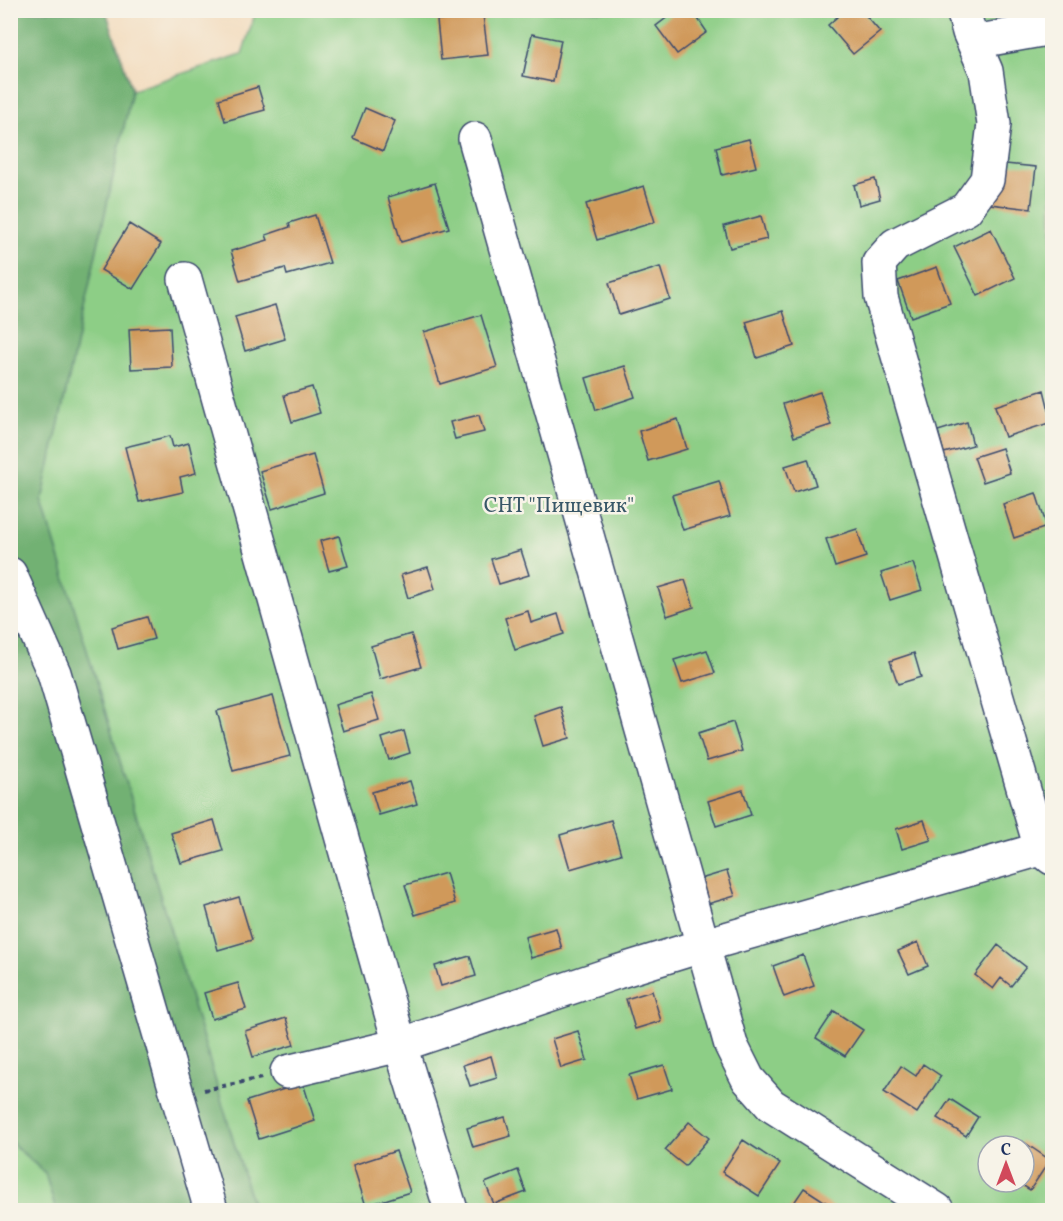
<svg xmlns="http://www.w3.org/2000/svg" width="1063" height="1221" font-family="Vollkorn,serif">
<rect width="100%" height="100%" fill="#f7f3e8"/>
<filter id="ink" filterUnits="userSpaceOnUse"><feTurbulence type="fractalNoise" baseFrequency=".0167" numOctaves="2"/><feDisplacementMap in="SourceGraphic" scale="12" xChannelSelector="R" yChannelSelector="G"/><feConvolveMatrix kernelMatrix="1 2 1 2 8 2 1 2 1" color-interpolation-filters="sRGB"/></filter>
<filter id="wash" filterUnits="userSpaceOnUse"><feTurbulence type="fractalNoise" baseFrequency=".008" numOctaves="4" result="noise"/><feDisplacementMap in="SourceGraphic" scale="24" xChannelSelector="R" yChannelSelector="G"/><feGaussianBlur stdDeviation="1.35" result="paint"/><feColorMatrix in="noise" values="0 0 0 0 0 0 0 0 0 0 0 0 0 0 0 0 0 1.4 0 .05"/><feComposite in="paint" operator="in"/></filter>
<g filter="url(#wash)">
<rect width="100%" height="100%" fill="#f3ddc0"/>
<!-- green -->
<path fill="#8dce86" stroke="#547e72" stroke-width="1.5" fill-rule="evenodd" d="M256,11h796v1199h-798l-212,-710 90,-410 110,-36zM988,1146h36v36h-36z
M10,1142l35,31 11,37h-45z"/>
<!-- forest -->
<path fill="#72b173" stroke="#467068" stroke-width="1.5" d="M11,11h95l26,79 -90,410 212,710h-198l-11,-37 -34,-31z"/>
<g id="blocks">
<!-- building -->
<path fill="#d0995a" d="M677,10h15l15,22 -30,22 -21,-28z
M845,10h16l19,22 -27,22 -25,-29z
M483,15l5,40 -47,5 -4,-40z
M532,34l29,6 -8,42 -30,-6z
M258,87l7,23 -40,11 -6,-22z
M365,108l30,13 -12,30 -30,-13z
M749,139l7,28 -34,8 -6,-28z
M996,163l40,4 -5,42 -41,-5z
M875,179l5,20 -21,6 -5,-20z
M435,183l14,45 -48,14 -13,-45z
M644,186l11,36 -58,18 -11,-36z
M315,215l15,48 -43,12 -2,-7 -45,13 -9,-30 37,-11 -2,-5 24,-8 -1,-4z
M761,216l6,23 -37,9 -6,-22z
M129,224l32,20 -28,45 -32,-19z
M991,229l24,49 -37,18 -24,-49z
M660,267l10,32 -51,16 -10,-32z
M937,267l13,36 -39,14 -13,-36z
M275,305l10,34 -40,12 -10,-34z
M783,311l11,35 -37,12 -11,-36z
M481,315l16,52 -57,17 -16,-52z
M170,327l2,40 -41,2 -2,-40z
M625,366l10,31 -39,13 -10,-32z
M312,387l8,26 -28,9 -8,-27z
M1044,390l8,32 -47,15 -10,-31z
M820,392l11,33 -37,12 -11,-33z
M479,415l5,17 -29,7 -5,-17z
M678,419l9,30 -39,12 -9,-30z
M967,422l6,23 -29,8 -6,-22z
M170,436l3,11 16,-4 7,30 -16,4 3,15 -44,10 -14,-55z
M1002,448l8,25 -27,9 -9,-25z
M313,455l11,38 -52,16 -12,-38z
M808,459l8,26 -22,7 -9,-26z
M719,481l11,35 -47,14 -11,-35z
M1036,493l11,34 -33,11 -11,-34z
M857,529l9,28 -31,10 -9,-28z
M339,536l9,30 -19,5 -9,-30z
M521,550l8,25 -30,9 -8,-25z
M913,563l9,27 -32,10 -9,-27z
M428,567l7,22 -27,9 -7,-23z
M685,580l9,27 -27,9 -9,-28z
M528,611l3,12 27,-9 6,20 -49,16 -10,-32z
M147,617l7,22 -36,10 -6,-22z
M411,634l10,33 -41,12 -9,-33z
M707,650l8,23 -33,10 -8,-23z
M914,653l7,24 -23,7 -8,-23z
M371,694l8,26 -36,11 -8,-26z
M273,696l17,60 -57,15 -16,-60z
M561,707l9,31 -27,8 -9,-30z
M733,722l9,29 -35,10 -9,-28z
M404,731l6,22 -21,7 -7,-22z
M410,781l7,23 -38,11 -7,-23z
M743,790l8,25 -35,11 -8,-25z
M214,820l9,31 -42,12 -10,-30z
M611,820l10,34 -51,15 -10,-34z
M924,820l7,20 -29,9 -6,-20z
M727,871l8,25 -31,9 -7,-25z
M446,873l9,30 -40,12 -10,-30z
M239,897l13,43 -34,10 -12,-43z
M556,928l6,21 -31,9 -6,-21z
M918,942l10,24 -19,8 -11,-23z
M998,945l28,22 -15,19 -10,-8 -8,11 -18,-14z
M803,955l11,31 -30,11 -11,-31z
M470,956l6,20 -35,10 -6,-20z
M238,983l8,26 -34,10 -8,-26z
M652,991l9,30 -26,8 -9,-30z
M834,1011l29,19 -18,26 -29,-18z
M286,1018l8,27 -41,12 -8,-26z
M578,1031l9,29 -26,8 -9,-29z
M491,1056l6,22 -27,8 -7,-21z
M923,1064l18,12 -24,37 -33,-21 17,-26 15,10z
M664,1065l8,24 -35,10 -8,-24z
M303,1083l12,38 -56,18 -12,-38z
M950,1099l28,18 -12,19 -29,-18z
M505,1117l6,19 -38,11 -6,-19z
M689,1122l20,16 -24,28 -20,-16z
M743,1140l37,24 -21,32 -37,-24z
M1022,1141l28,19 -20,30 -13,-8h7v-36h-5z
M396,1151l14,41 -44,14 -13,-41z
M518,1170l8,22 -32,12 -9,-21z
M804,1188l34,22h-49z"/>
</g>
</g>
<g filter="url(#ink)">
<use href="#blocks" fill-opacity="0" stroke="#3b496d" stroke-width="1.5"/>
<g fill="none" stroke-linecap="round" stroke-linejoin="round">
<defs>
<path id="minor" d="M963,10l6,22 17,39 8,53 -7,56 -21,29 -71,36 -16,18 2,34 160,552
M974,42l78,-14
M475,139l256,906 17,34 23,26 166,105
M185,279l215,766 51,165
M10,574l44,99 157,537
M287,1072l113,-27 217,-73 84,-26 340,-97 11,9"/>
</defs>
<!-- minor casing -->
<use href="#minor" stroke="#3b496d" stroke-width="36"/>
<!-- path -->
<path stroke="#3b496d" stroke-width="4" stroke-dasharray="4.5 4.5" stroke-linecap="butt" d="M204,1090l58,-12"/>
<!-- minor -->
<use href="#minor" stroke="#fff" stroke-width="33"/>
</g>
</g>
<g text-anchor="middle" stroke-width="5" stroke-linejoin="round" paint-order="stroke">
<!-- park labels -->
<g font-size="21" fill="#385768" stroke="#f7f3e8">
<text x="559" y="512">СНТ "Пищевик"</text>
</g>
</g>
<!-- margin -->
<rect width="1063" height="1221" fill="none" stroke="#f7f3e8" stroke-width="36"/>
<!-- north arrow -->
<g transform="translate(1006 1164)"><circle r="28" fill="#f7f3e8" stroke="#9fa5b1" stroke-width="1.5"/>
<path d="M0-4.5L10 22L0 15L-10 22Z" fill="#d1495b"/>
<text y="-9" font-size="16" font-weight="bold" text-anchor="middle" fill="#1b2f5e">С</text>
</g>
</svg>
